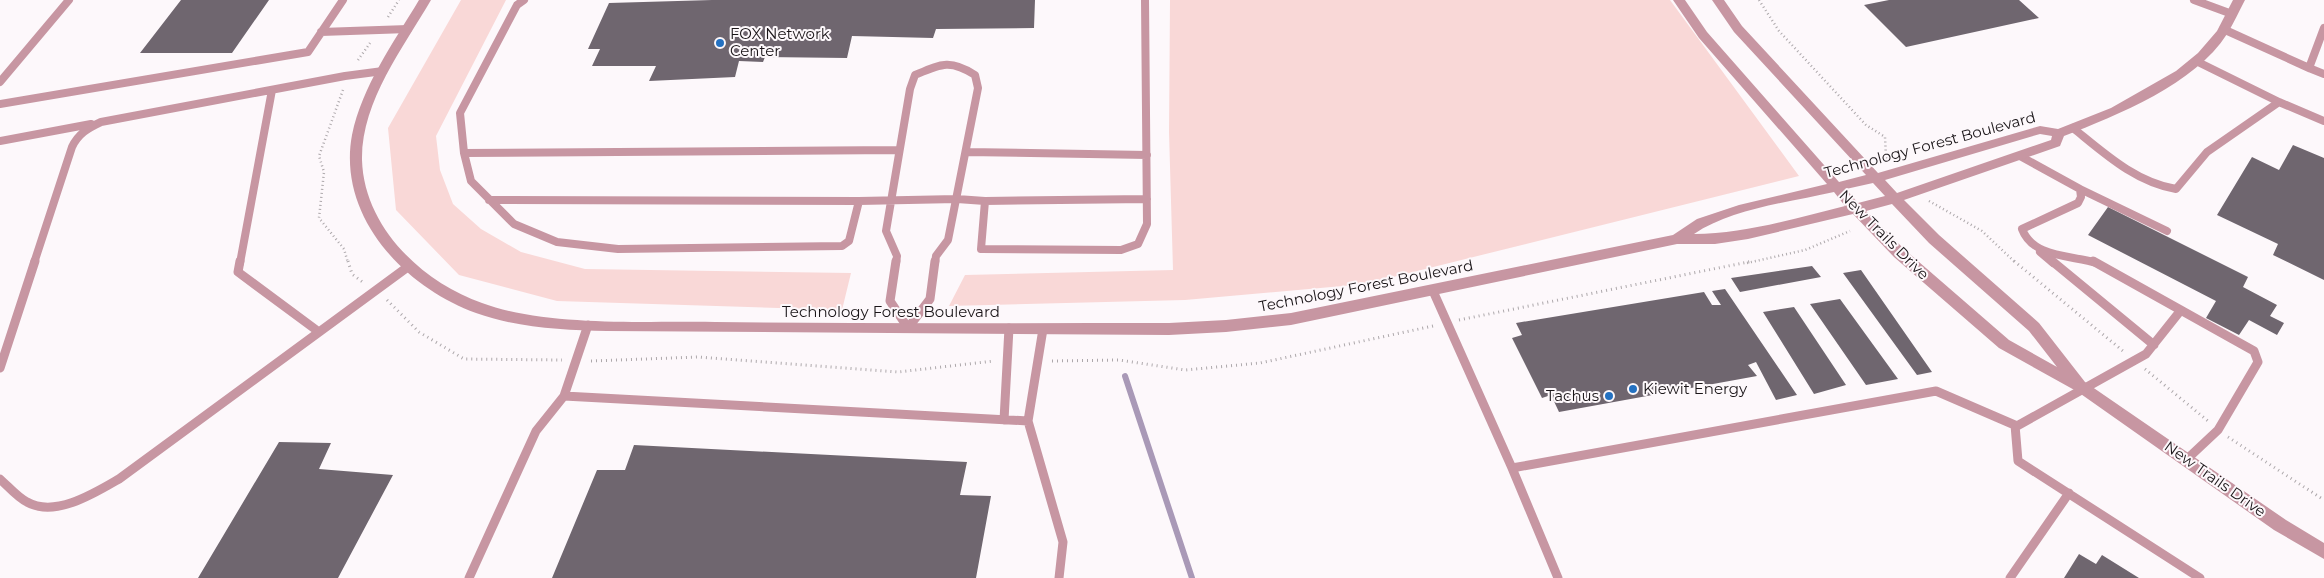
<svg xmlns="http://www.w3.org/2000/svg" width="2324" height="578" font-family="Montserrat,sans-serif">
<rect width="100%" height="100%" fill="#fdf8fb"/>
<!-- green -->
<path fill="#f9d8d7" d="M461,0h45l-70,136 4,34 13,34 28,25 40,23 64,17 266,4 -9,37 -285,-9 -98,-26 -63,-65 -8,-82z
M1170,0h500l129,176 -434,108 -180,16 -236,6 16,-31 208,-5 -4,-138z"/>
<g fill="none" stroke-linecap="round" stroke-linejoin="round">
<!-- stream -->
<path stroke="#a999b7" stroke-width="6" d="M1125,376l67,202"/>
</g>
<!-- building -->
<path fill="#6f666f" d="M181,0h88l-37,53h-92z
M712,0h323l-1,28 -98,1 -3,9 -81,-2 -5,22 -82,-1 -2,5 -24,-1 -4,16 -86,4 7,-15h-64l8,-17h-12l21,-46z
M1889,0h130l20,18 -133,29 -42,-42z
M2293,145l31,13v122l-51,-25 5,-11 -61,-29 35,-58 27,13z
M2108,207l140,70 -5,10 34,18 -7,11 14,7 -7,12 -28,-15 -10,15 -33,-17 10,-17 -128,-66z
M1812,266l9,11 -81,15 -9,-14z
M1861,270l71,102 -15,3 -74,-102z
M1725,289l72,106 -21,5 -20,-38 -8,3 9,11 -198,36 -8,-17 -9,3 -30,-60 10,-3 -6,-12 188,-31 8,13h9l-9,-14z
M1840,299l58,80 -32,6 -56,-81z
M1794,307l52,78 -32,9 -51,-82z
M279,442l52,1 -12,26 74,6 -55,103h-140z
M634,445l333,17 -7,33 31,1 -15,82h-424l45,-108h28z
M2079,554l17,10 6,-9 37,23h-75z"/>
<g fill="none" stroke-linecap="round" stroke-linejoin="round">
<!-- path-far1 -->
<path stroke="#ada8ab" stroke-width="2.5" stroke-dasharray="1 3" stroke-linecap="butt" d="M1759,0l20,31 87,94 19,12 1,20 3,4
M388,17l11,-17
M358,60l12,-17
M343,90l-24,66 5,16 -5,46 25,31 4,14
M1929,201l53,30 34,32
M1747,263l58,-13 45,-19"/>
<!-- path -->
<path stroke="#ada8ab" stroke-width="3" stroke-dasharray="1 4" stroke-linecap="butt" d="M348,261l4,13 12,9
M2014,261l109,90
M387,300l32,32 45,27 98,1
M1459,320l294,-59
M591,361l107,-4 200,15 96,-11
M1052,361l67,-1 66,10 75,-7 173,-37
M2145,369l63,52
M2228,437l96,63"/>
<!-- service-far1 -->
<path stroke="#c796a2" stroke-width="8" d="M524,0l-7,5 -57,108 4,40 435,-3
M2194,0l38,14
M2324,28l-15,40 15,6
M2223,29l86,39
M321,32l87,-3
M0,82l69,-82
M2279,102l45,19
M0,104l308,-52 35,-52
M2073,128c31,25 62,54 103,61l31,-37 72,-50 -83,-41
M0,141l91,-17
M966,152l181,3
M464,153l7,28 43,43 43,18 61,7 224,-3 7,-5 10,-40
M2020,156l60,33 1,8 -3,6 -56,26c11,29 49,26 75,34
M2080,189l87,42
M489,200l370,1 98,-2 28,2 -4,48 140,1 17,-6 9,-20 -2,-224
M985,201l162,-2
M2040,252l13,11
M34,263l38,-116c6,-13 16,-19 29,-25l244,-46 38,-5
M240,263l32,-173
M896,263l1,-7 -11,-25 24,-142 5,-14c26,-11 35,-16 60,0l3,13 -30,152 -12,16 -1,7"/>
<!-- service -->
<path stroke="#c796a2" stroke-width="9" d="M240,261l-2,11 81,60
M896,261l-6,40 18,27 22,-29 5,-38
M2052,261l102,84
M2093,261l161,90 4,11 -40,68 -32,30
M1433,291l79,177 46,110
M0,368l35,-107
M564,396l464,25 35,121 -4,36
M1004,420l5,-92
M1028,421l15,-92
M2015,425l3,36 182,117
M1512,468l424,-77 81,35 129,-72 35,-44
M0,479c9,8 17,18 27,23 28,16 68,-9 92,-23l290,-213
M469,578l67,-147 28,-35 24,-71
M2010,578l59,-85"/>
<!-- tertiary -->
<path fill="#c796a2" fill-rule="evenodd" d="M419,0h12c-28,48 -70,102 -69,160 2,67 60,122 120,143 64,24 164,18 233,19 151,2 303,1 454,1l57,-3 65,-7 382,-78 24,-16 42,-14 88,-21 -128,-146 -26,-38h12l22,32 132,150 27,-7 -132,-143 -22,-32h12l18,26 136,147 162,-47 18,3 53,-21 65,-37 22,-18 19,-22 16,-31h12c-6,11 -11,23 -18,34 -32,50 -109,81 -163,102l-4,10 -156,54 35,35 100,88 46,59 201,138 38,23v16l-50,-29 -196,-138 -79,-44 -105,-91 -41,-43 -105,25 -33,5h-38l-386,81 -65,7 -57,3 -562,-4c-44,-1 -89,-3 -131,-18 -72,-26 -139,-97 -124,-178 10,-49 42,-93 67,-135zM2040,134l12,2 -1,4 -154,53 -12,-13zM1873,183l12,13 -27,7 -12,-14zM1834,192l11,14c-49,12 -100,28 -151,28 37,-25 96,-32 140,-42zM1892,204l37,39 100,88 28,36 -48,-27 -105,-91 -38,-38z"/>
</g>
<!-- markers -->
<g fill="#2471c1" stroke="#fdf8fb" stroke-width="2">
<circle cx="720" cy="43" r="5"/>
<circle cx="1633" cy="389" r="5"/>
<circle cx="1609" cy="396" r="5"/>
</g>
<g text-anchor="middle" stroke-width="4" stroke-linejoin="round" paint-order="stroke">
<!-- poi labels -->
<g font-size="15" fill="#1a1518" stroke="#fdf8fb" text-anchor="start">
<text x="730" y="39">FOX Network<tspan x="730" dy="17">Center</tspan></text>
<text x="1643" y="394">Kiewit Energy</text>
<text x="1599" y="401" text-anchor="end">Tachus</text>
</g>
<!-- street labels -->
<g font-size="15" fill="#1a1518" stroke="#fdf8fb">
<text transform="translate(1930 145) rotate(-15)" y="5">Technology Forest Boulevard</text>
<text transform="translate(1884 235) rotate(45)" y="5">New Trails Drive</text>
<text transform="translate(1366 286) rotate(-11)" y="5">Technology Forest Boulevard</text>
<text x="891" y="317">Technology Forest Boulevard</text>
<text transform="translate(2215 479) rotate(35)" y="5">New Trails Drive</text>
</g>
</g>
</svg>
